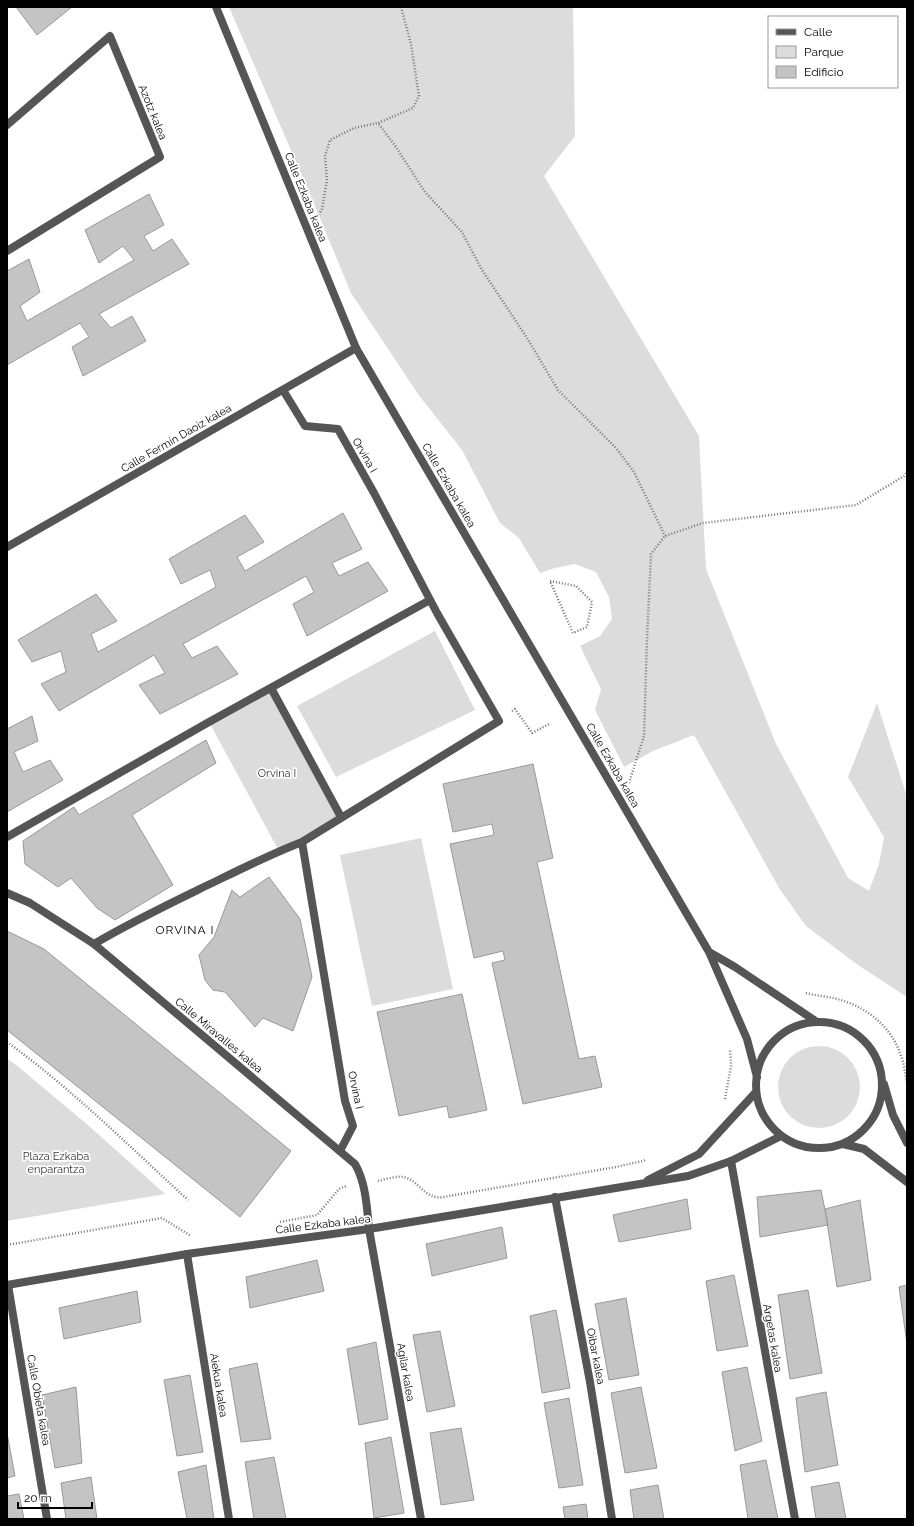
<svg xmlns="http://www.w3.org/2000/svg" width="914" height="1526" font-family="Raleway,sans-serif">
<rect width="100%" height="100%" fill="#fff"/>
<!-- green -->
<path fill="#dcdcdc" d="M229,7h344l2,129 -31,40 155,260 7,133 70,175 72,134 21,13 10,-27 5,-27 -36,-60 29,-74 30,94v200l-49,-32 -52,-39 -27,-38 -85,-153 -41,16 -29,16 -29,-57 6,-21 -21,-43 20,-10 12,-17 -3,-22 -13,-25 -21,-8 -20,4 -15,5 -21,-35 -19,-15 -38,-73 -44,-56 -67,-101 -44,-106z
M435,631l40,79 -139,67 -39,-71z
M271,688l70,129 -62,34 -70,-129z
M421,838l32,151 -81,17 -32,-151z
M778 1087a41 41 0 1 1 82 0a41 41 0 1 1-82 0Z
M7,1059l8,5 74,62 76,68 -158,27z"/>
<!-- building -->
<path fill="#c4c4c4" stroke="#999" d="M16,7h56l-35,28z
M149,194l15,31 -20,11 9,15 19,-12 17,25 -90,50 12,14 21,-12 14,25 -63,35 -11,-29 17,-10 -9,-14 -73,42v-94l22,-12 11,33 -20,14 7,15 107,-61 -11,-14 -24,17 -14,-33z
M343,513l19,36 -30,14 7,13 29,-14 20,29 -81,45 -14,-32 21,-12 -8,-16 -123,68 9,14 25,-12 21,28 -78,40 -21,-29 26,-12 -11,-18 -95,56 -18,-27 25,-12 -5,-21 -29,11 -14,-22 78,-46 21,27 -26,13 7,18 118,-65 -6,-17 -29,14 -12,-25 76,-44 19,27 -27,15 8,14z
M32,716l6,25 -24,11 9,20 27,-12 13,20 -56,32v-83z
M206,740l10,23 -84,52 41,70 -58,35 -18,-12 -26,-30 -13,9 -33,-23 -2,-23 51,-34 5,8z
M533,764l20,94 -16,4 42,197 16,-3 7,31 -79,17 -31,-141 13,-3 -2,-9 -29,7 -24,-114 44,-9 -2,-11 -39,8 -10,-48z
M269,877l31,42 12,58 -19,54 -30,-13 -8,9 -30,-35 -12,-2 -8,-10 -6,-25 15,-18 18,-47 8,7z
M7,931l37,18 247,202 -51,66 -233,-187z
M462,994l25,116 -38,8 -2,-12 -48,10 -22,-104z
M821,1190l7,35 -68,12 -3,-40z
M687,1199l4,30 -72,13 -6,-27z
M860,1200l11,80 -34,7 -12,-78z
M502,1227l5,31 -75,18 -6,-32z
M317,1260l7,31 -74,17 -4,-31z
M734,1275l14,71 -31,5 -11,-70z
M907,1285v59l-8,-57z
M808,1290l14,83 -32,6 -12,-84z
M137,1291l4,31 -77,17 -5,-31z
M626,1298l13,77 -30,5 -14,-76z
M556,1310l14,78 -28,5 -12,-77z
M440,1331l15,75 -28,6 -14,-77z
M376,1342l12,77 -29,6 -12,-76z
M257,1363l14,76 -30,3 -12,-73z
M747,1367l15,74 -27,10 -13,-79z
M190,1375l13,77 -26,4 -13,-76z
M76,1387l6,76 -27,5 -13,-73z
M641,1387l16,81 -32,5 -14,-80z
M826,1392l12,73 -33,7 -9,-74z
M569,1398l14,87 -24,3 -15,-85z
M461,1428l13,72 -33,5 -11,-72z
M7,1433l8,43 -8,2z
M391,1437l13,76 -30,5 -9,-75z
M274,1457l12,62h-32l-9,-57z
M766,1460l12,59h-30l-8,-54z
M206,1465l8,54h-27l-9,-47z
M91,1477l6,42h-31l-5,-36z
M839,1482l7,37h-30l-5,-32z
M658,1485l6,34h-30l-4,-29z
M19,1494l5,25h-17v-23z
M586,1504l2,15h-23l-2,-12z"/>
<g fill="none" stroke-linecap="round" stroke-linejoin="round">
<!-- path -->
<path stroke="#777" stroke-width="2.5" stroke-dasharray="1 2" stroke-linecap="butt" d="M401,7l10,37 8,52 -6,12 -35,15 18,24 29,45 37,40 20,38 45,68 31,52 58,58 18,24 31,64
M319,215l3,-6 5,-29 -2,-24 5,-16 24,-12 24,-5
M550,581l26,5 16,16 -5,25 -14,6z
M512,711l3,-2 17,24 17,-9
M629,783l15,-47 3,-97 4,-85 14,-18 38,-13 153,-18 48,-29 3,-4
M806,993c10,3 21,3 31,6 28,7 53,26 63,54 4,9 5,20 7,30
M7,1042c65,47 122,104 181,158
M725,1099l6,-33 -1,-17
M378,1181c8,-2 18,-5 25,-4 13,2 20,18 33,20 4,1 9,0 13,-1l167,-29 31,-7
M280,1222l37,-7 22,-26 7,-3
M7,1245l155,-27 29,18"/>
<!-- pedestrian -->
<path stroke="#555" stroke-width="8" d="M283,390l22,36 33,3 36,64 63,120 62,108 -197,121 43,259 8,25 -13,25
M271,688l70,129
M7,837l202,-115 221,-122
M94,944c37,-22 77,-41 116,-60 31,-15 61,-30 92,-42"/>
<!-- minor -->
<path stroke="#555" stroke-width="8" d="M7,125l103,-89 50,121 -153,94
M7,547l349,-199
M7,893l23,10 64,41 261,220c11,19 12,44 14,65l52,290
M731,1161l64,358
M555,1197l35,185 22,137
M187,1254l42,265
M8,1285l39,234"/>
<!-- tertiary -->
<path stroke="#555" stroke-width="8" d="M216,7l140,341 353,604 38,87 10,38
M709,952l26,15 82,55
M756 1085a63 63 0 1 1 126 0a63 63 0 1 1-126 0Z
M884,1084l9,31 14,28
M843,1144l21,5 43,33
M648,1180l51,-26 57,-62
M7,1285l180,-31 182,-25 319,-53 43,-15 50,-25"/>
</g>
<g text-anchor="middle" stroke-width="3.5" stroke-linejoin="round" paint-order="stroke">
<!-- street labels -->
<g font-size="11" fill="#000" stroke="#fff">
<text transform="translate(153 112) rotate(68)" y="4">Azotz kalea</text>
<text transform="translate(306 197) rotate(68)" y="4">Calle Ezkaba kalea</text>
<text transform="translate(176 438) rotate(-30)" y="4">Calle Fermín Daoiz kalea</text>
<text transform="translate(365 455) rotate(60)" y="4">Orvina I</text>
<text transform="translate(449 485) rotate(60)" y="4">Calle Ezkaba kalea</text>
<text transform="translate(613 765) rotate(60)" y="4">Calle Ezkaba kalea</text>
<text transform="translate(219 1035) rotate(40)" y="4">Calle Miravalles kalea</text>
<text transform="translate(356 1090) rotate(78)" y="4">Orvina I</text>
<text transform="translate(323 1224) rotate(-7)" y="4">Calle Ezkaba kalea</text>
<text transform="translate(773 1338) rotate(80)" y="4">Argetas kalea</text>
<text transform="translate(596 1356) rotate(79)" y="4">Oibar kalea</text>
<text transform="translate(406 1372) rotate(80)" y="4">Agilar kalea</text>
<text transform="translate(219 1385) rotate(81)" y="4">Aiekua kalea</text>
<text transform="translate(39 1400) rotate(80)" y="4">Calle Obieta kalea</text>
</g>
<!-- park labels -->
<g font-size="11" fill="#333" stroke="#fff">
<text x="277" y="777">Orvina I</text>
<text x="56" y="1160">Plaza Ezkaba<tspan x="56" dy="13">enparantza</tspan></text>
</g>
<!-- neighbourhood labels -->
<g font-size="12" letter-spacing="1" fill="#000" stroke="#fff">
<text x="185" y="934">ORVINA I</text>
</g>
</g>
<!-- border -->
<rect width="914" height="1526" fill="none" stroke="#000000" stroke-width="16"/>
<!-- legend -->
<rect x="768" y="16" width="130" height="72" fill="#ffffff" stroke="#999999"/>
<rect x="776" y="29" width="20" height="6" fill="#555555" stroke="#999999"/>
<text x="804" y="36" font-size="12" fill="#000000">Calle</text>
<rect x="776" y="46" width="20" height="12" fill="#dcdcdc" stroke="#999999"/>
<text x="804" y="56" font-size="12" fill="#000000">Parque</text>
<rect x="776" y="66" width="20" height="12" fill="#c4c4c4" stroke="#999999"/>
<text x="804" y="76" font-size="12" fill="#000000">Edificio</text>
<!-- scale -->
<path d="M18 1502v6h74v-6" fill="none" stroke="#000000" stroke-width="2"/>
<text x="24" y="1502" font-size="12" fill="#000000" stroke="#ffffff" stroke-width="3" paint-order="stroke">20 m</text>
</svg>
